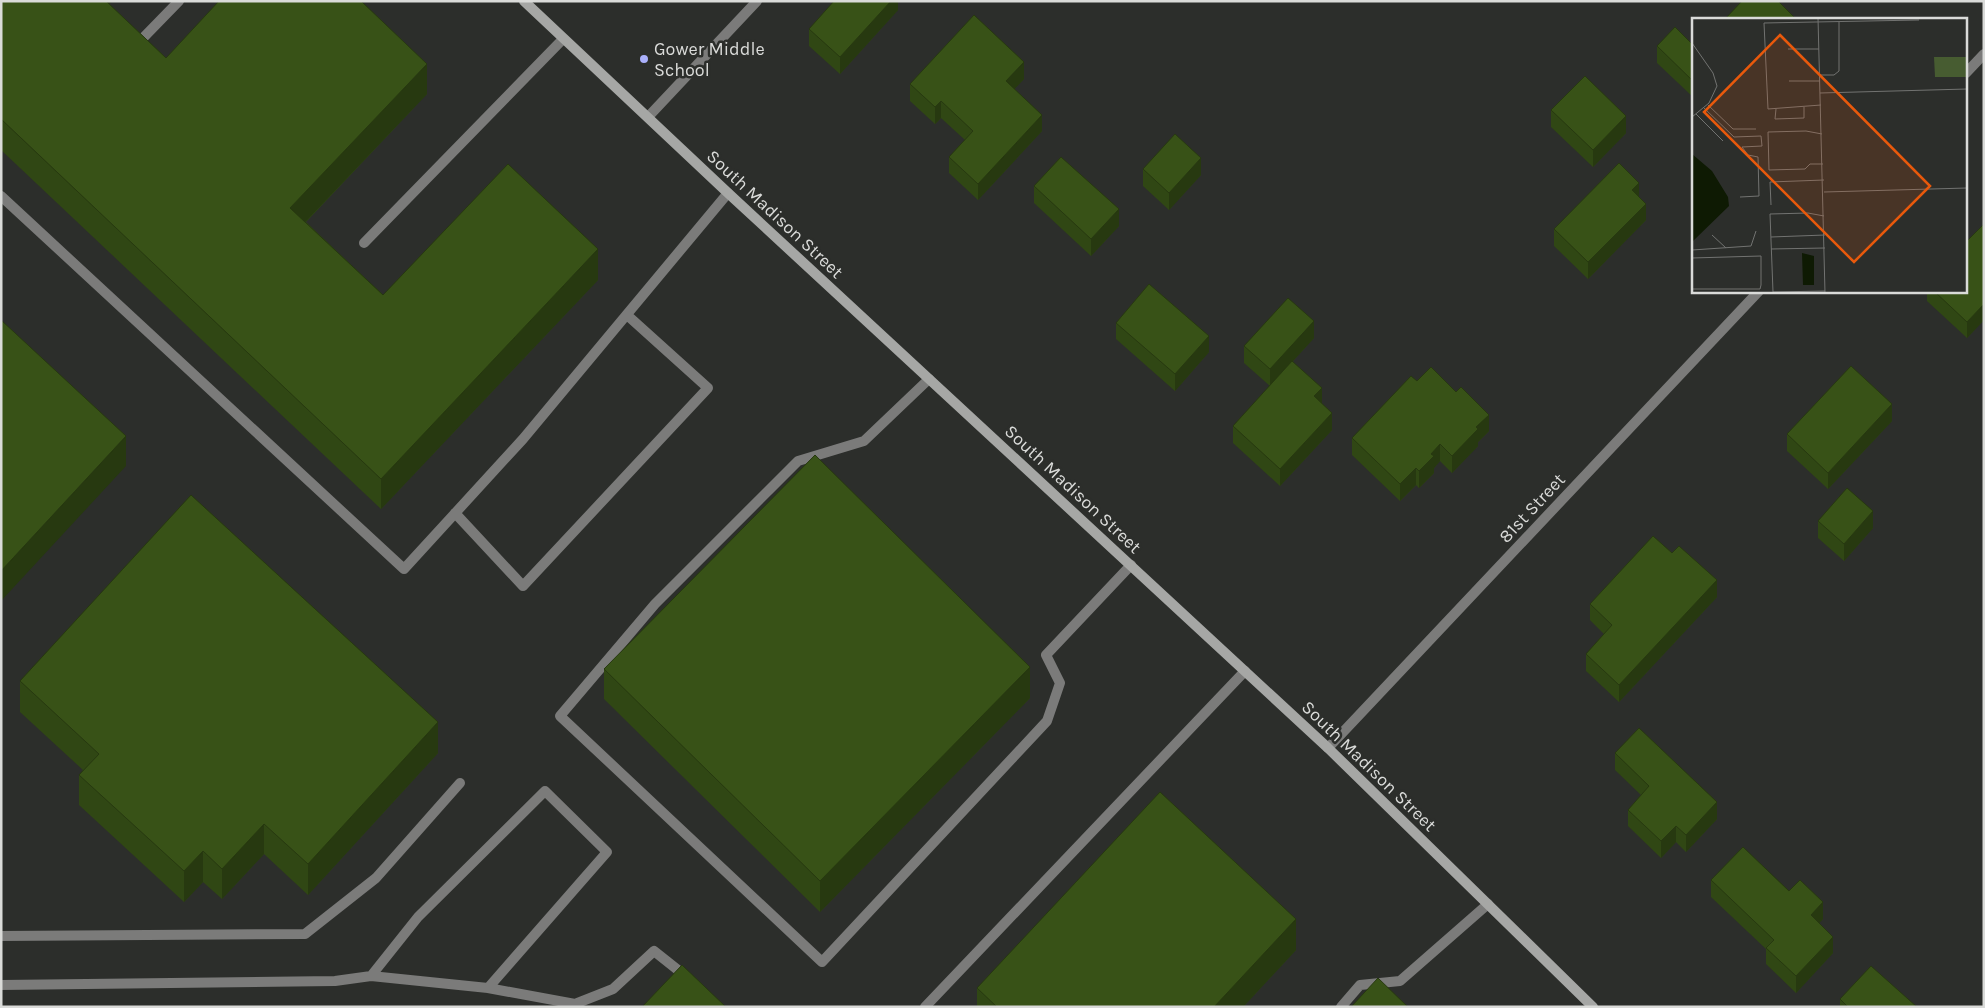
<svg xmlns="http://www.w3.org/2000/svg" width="1985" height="1008" font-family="Karla,sans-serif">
<rect width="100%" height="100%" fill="#2c2e2b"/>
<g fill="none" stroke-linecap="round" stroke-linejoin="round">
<!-- lane -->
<path stroke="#7b7b7a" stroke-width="10" d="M144,37l35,-36
M1,196l403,373 119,-130 205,-246
M364,243l199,-204
M929,379l-65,62 -66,20 -143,143 -95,112 262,246 225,-241 13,-38 -14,-28 85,-90
M455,513l68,73 185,-198 -81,-73
M1,936l304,-2 71,-56 84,-95
M371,976l117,12
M1,985l334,-4 36,-5 47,-59 127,-126 62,61 -119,136 87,16 38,-15 41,-38 34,27
M925,1007l320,-336
M1341,1007l19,-22 40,-4 88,-77"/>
<!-- street -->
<path stroke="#7b7b7a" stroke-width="10" d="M1966,73l18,-19
M648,117l109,-116
M1328,748l431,-457"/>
<!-- secondary -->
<path stroke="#a6a7a5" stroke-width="10" d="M524,1l204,192 600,555 265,259"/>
</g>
<!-- wall -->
<path fill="#304714" d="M1,1l108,3 57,54 261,36 -121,128 77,73 215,-15 -217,229 -380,-359z
M898,1v9l-58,64 -31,-28v-17z
M1694,39v59l-37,-35v-17l34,-3z
M1024,79l-10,10 28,42 -64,69 -29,-27v-16l16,-17 -24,-22 -6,6 -25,-23v-17z
M1551,110l75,23 -33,34 -42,-40z
M1143,169l58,6 -32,35 -26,-24z
M1034,186l85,40 -28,30 -57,-53z
M1639,197l7,23 -58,59 -34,-33v-17z
M1984,224v96l-17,18 -40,-37v-10h39z
M1116,323l93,29 -34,39 -59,-52z
M1314,338l-21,23 39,69 -52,56 -47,-43v-17l37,-40 -26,-23v-17z
M1417,381l39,11 33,39 -11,11v4l-26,27 -12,-12 -6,7v5l-15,15 -3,-3 -16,16 -48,-46v-17z
M1892,421l-64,68 -41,-38v-17z
M1818,521l55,7 -29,33 -26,-23z
M1717,597l-98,105 -33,-31v-17l18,-20 -14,-14v-16z
M604,669l426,29 -210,214 -216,-213z
M20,681l418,72 -130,142 -44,-41 -42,45 -19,-17 -19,20 -105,-97v-30l4,-5 -63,-58z
M1615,753l102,66 -31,33 -10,-10 -15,16 -33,-32v-16l13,-15 -26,-25z
M1711,880l78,11 34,28 -4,4 14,30 -37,40 -30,-29v-15l-55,-52z
M1296,950l-53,57h-266v-19z
M1840,999l77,8h-77z"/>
<!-- shaded-wall -->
<path fill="#273910" d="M94,1h18l-18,20z
M891,1h7v9l-58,64v-17z
M1024,62v17l-18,19v-17z
M427,64v30l-137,144v-30z
M941,101v17l-6,6v-17z
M1042,115v16l-64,69v-16z
M1626,116v17l-33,34v-17z
M1201,158v17l-32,35v-17z
M1639,183v17l-7,-10z
M1646,204v16l-58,59v-17z
M1119,209v17l-28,30v-17z
M598,249v31l-217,229v-30z
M1984,304v16l-17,18v-16z
M1314,321v17l-44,48v-17z
M1209,336v16l-34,39v-17z
M1322,388v17l-8,-9z
M1892,404v17l-64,68v-16z
M1332,413v17l-52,56v-17z
M1489,415v16l-11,11v4l-26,27v-17l24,-29z
M126,436v30l-125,135v-30z
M1440,444v17l-6,7v5l-15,15v-17l12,-17z
M1416,468v17l-16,16v-17z
M1873,511v17l-29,33v-17z
M1717,580v17l-98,105v-17z
M1030,667v31l-210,214v-31z
M438,722v31l-130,142v-31z
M1717,802v17l-31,33v-17z
M264,824v30l-42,45v-30z
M1676,826v16l-15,16v-17z
M203,851v31l-19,20v-31z
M1823,902v17l-12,13v-17z
M1296,919v31l-53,57h-29z
M1833,937v16l-37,40v-17z"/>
<!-- building -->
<path fill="#385217" stroke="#273910" d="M1,1h105l60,57 53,-57h142l66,63 -137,144 93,87 125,-131 90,85 -217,230 -380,-360z
M834,1h57l-51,56 -31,-28z
M1742,1h36l18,18h-71z
M974,15l50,47 -18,19 36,34 -64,69 -29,-27 24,-26 -32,-30 -6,6 -25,-23z
M1675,27l16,16 3,-4v43l-37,-36z
M1585,76l41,40 -33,34 -42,-40z
M1175,134l26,24 -32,35 -26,-24z
M1061,157l58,52 -28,30 -57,-53z
M1619,163l20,20 -7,7 14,14 -58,58 -34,-33z
M1984,224v80l-17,18 -33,-31h32v-49z
M1149,284l60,52 -34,38 -59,-51z
M1288,298l26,23 -44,48 -26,-23z
M1,320l125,116 -125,135z
M1292,361l30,27 -8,8 18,17 -52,56 -47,-43z
M1851,366l41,38 -64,69 -41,-39z
M1431,367l25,25 5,-5 28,28 -13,12 2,2 -26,27 -12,-12 -9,10 3,2 -15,15 -3,-3 -16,16 -48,-46 59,-62 6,5z
M815,455l215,212 -210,214 -216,-212z
M1847,488l26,23 -29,33 -26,-23z
M191,495l247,227 -130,142 -44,-40 -42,45 -19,-18 -19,20 -105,-96 20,-21 -79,-73z
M1653,536l19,17 7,-7 38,34 -98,105 -33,-31 26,-29 -22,-21z
M1639,728l78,74 -31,33 -10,-9 -15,15 -33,-31 21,-24 -34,-33z
M1160,792l136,127 -82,88h-217l-20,-19z
M1743,847l46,44 11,-11 23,22 -12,13 22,22 -37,39 -30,-28 8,-8 -63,-60z
M682,965l44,42h-84z
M1871,966l46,41h-69l-8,-8z
M1378,978l30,29h-57z"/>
<!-- markers -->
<circle fill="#aab0fb" stroke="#2c2e2b" stroke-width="2" cx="644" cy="59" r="5"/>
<g text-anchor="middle" stroke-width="5" stroke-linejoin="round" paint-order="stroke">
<!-- poi labels -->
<g font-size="18" fill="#dadbd9" stroke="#2c2e2b" text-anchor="start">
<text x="654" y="55">Gower Middle<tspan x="654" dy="21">School</tspan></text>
</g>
<!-- street labels -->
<g font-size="18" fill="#dadbd9" stroke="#2c2e2b">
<text transform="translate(775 214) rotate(43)" y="6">South Madison Street</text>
<text transform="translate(1073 489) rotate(43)" y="6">South Madison Street</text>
<text transform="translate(1532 508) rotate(-47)" y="6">81st Street</text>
<text transform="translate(1369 766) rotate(44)" y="6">South Madison Street</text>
</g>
</g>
<!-- overview -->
<g transform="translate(1692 18)">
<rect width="275" height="275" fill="#2c2e2b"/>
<path d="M242,39h33v20h-32z" fill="#475c31"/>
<path d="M0,136l20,17 16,26 1,9 -37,36zM110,235l12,3v29h-11z" fill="#0e1a03"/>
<path fill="none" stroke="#727371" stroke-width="1" d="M126,0l7,275M0,25l21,30 4,13 -8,17 -17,14M96,31h31M128,57h14l5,-4v-49M97,63h31M128,75l147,-4M16,87l25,24h23M129,87l-53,4 -4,-86 155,-3M12,90l30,29 27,-1 1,10 -20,1 6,8 10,2 1,39 -19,1M84,91l-1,10 29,-1v-11M4,96l27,27M130,116l-16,-3 -38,1 1,38 36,-1 5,-5h13M132,174l143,-4M79,187l-1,-23 54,-2M132,198l-16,-3 -38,1 3,78 52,-1M20,217l14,13M79,219l54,-2M79,231l54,-1M0,232l59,-4 5,-15M0,240l69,-2v29l-1,4h-68"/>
<path fill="#e8590c" fill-opacity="0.15" stroke="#e8590c" stroke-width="2.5" d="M88,17l150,151 -76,76 -150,-150z"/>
<rect width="275" height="275" fill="none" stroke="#dadbd9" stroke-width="2.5"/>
</g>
<!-- border -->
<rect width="1985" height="1008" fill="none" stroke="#dadbd9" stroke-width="5"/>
</svg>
